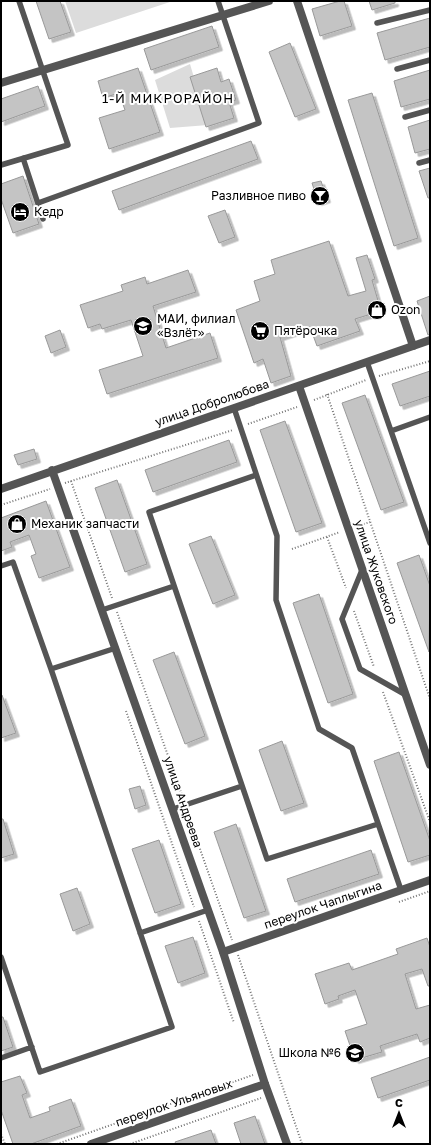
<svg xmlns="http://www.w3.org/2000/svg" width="431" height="1145" font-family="'Golos Text',sans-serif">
<defs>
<filter id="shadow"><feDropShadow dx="3.5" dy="3.5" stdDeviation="0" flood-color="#0004"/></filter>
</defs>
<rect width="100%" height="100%" fill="#fff"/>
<!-- green -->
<path fill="#dcdcdc" d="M65,1h108l-97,32z
M190,64l18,61 -38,3 -15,-48z"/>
<!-- building -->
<path fill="#c4c4c4" stroke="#999" filter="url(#shadow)" d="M36,1h24l11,31 -22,7z
M340,1h4l8,25 -32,10 -8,-27z
M369,1h26v2l-23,7z
M430,18v29l-45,13 -8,-27z
M212,26l7,21 -68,23 -7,-21z
M290,43l26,66 -21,8 -26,-65z
M138,68l22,64 -51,17 -10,-31 26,-8 -6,-17 -16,5 -5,-17z
M217,68l4,14 8,-3 7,21 -7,2 5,16 -28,9 -16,-50z
M430,70v29l-29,8 -7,-26z
M38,86l7,20 -44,16v-23z
M372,93l46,145 -24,8 -46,-146z
M430,120v29l-15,4 -7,-26z
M251,141l7,18 -139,51 -7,-19z
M430,168v30h-2l-9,-27z
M23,176l16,48 -26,9 -12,-34v-15z
M321,181l6,18 -9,3 -6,-19z
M225,210l10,27 -16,6 -11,-27z
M329,241l19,55 18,-5 -10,-33 11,-3 8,24 -3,1 9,31 -26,8 5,12 -43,15 -7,-19 -30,10 11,39 -20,7 -8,-24 -9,4 -18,-53 24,-9 -6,-20 21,-7 -4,-14z
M188,270l8,22 -43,14 13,42 44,-15 8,25 -111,36 -8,-24 44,-14 -12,-36 -29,9 -2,-5 -12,4 -8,-23 43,-14 -2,-6 24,-8 2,7z
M430,296v38l-2,1 -11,-34z
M60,330l6,17 -15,6 -6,-17z
M430,371v25l-30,10 -8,-22z
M365,395l39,107 -23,8 -39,-107z
M285,421l37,102 -26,9 -36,-102z
M229,440l8,22 -84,30 -8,-22z
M34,449l3,10 -19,6 -4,-10z
M117,480l30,84 -22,8 -30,-84z
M46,501l24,66 -31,11 -8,-22 5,-2 -7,-19 -19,7 2,5 -11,4v-33z
M211,536l24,59 -22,9 -24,-60z
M419,555l11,31 -1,66 -32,-89z
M319,594l34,100 -25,9 -35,-100z
M174,652l31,84 -20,8 -32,-84z
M2,695l14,38 -15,5v-42z
M282,741l22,62 -23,8 -22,-61z
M399,752l31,89v14l-22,7 -34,-101z
M140,786l6,19 -11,4 -6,-20z
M1,819h2l11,35 -13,4z
M236,824l30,87 -22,7 -30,-86z
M159,840l22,64 -26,9 -23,-64z
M371,850l8,24 -84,28 -8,-23z
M77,888l13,36 -17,7 -13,-37z
M193,937l12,36 -27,10 -13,-37z
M427,938l3,9v39h-2l-6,-17 -17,5 11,35 14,-4v33l-10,4 -3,-8 -37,12 2,6 -27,8 -10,-29 22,-7 -12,-34 -17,6 1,3 -14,5 -10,-30 34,-11 3,7 46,-16 -2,-5z
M1,1017h2l10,30 -12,4z
M430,1057v23l-52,18 -7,-20z
M20,1076l7,17 -5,2 8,23 20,-7 -1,-4 22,-8 10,27 -50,18h-18l-12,-34v-28z
M255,1116l10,28h-24l-7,-21z
M211,1130l5,14h-40l-1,-2z"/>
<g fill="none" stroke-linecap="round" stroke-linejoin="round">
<!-- path -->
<path stroke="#777" stroke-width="2" stroke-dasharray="1 2" stroke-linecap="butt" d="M379,376l51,-15
M327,394l103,305
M314,400l52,-20
M248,424l49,-17
M71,481l41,117
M65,483l168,-53
M1,505l49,-16
M358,526l12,-4
M327,537l19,51
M292,549l48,-17
M354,611l20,56
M117,612l66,186
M383,692l47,130
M126,711l68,196
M187,812l45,128
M399,902l31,-11
M199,921l35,102
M238,955l64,189
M1,1134l4,10
M57,1144l196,-69
M130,1144l131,-46"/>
<!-- service -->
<path stroke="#555" stroke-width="5.5" d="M377,23l53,-13
M397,69l33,-9
M405,117l25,-7
M23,158l20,61
M419,163l11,-3
M1,165l67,-20 -49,-144
M38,203l221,-80 -41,-122
M367,362l63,181
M234,408l43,128 -1,64 43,129 33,19 49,142
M391,431l39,-14
M256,475l-107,37 118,347 111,-35
M1,566l12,-4 38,107 121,358 -132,45 -39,-115
M362,570l-20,49 18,50 46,26
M102,610l72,-24
M51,669l65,-21
M173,809l69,-23
M140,933l68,-23
M1,1058l31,-11"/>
<!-- minor -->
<path stroke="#555" stroke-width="8" d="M297,1l116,345
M1,83l268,-82
M223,952l207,-72
M91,1144l174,-60"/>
<!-- tertiary -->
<path stroke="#555" stroke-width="8" d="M299,386l131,379
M52,470l171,482 42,132 22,60
M1,489l429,-149"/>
</g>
<!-- icons -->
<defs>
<symbol id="bar-disc" viewBox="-11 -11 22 22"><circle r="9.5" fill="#000" stroke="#fff"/><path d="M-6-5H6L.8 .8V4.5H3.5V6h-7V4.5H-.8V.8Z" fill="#fff"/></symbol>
<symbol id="hotel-disc" viewBox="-11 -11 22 22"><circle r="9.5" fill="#000" stroke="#fff"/><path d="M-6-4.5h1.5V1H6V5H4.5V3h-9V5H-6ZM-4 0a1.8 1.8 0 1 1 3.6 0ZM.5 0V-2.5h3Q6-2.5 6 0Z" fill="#fff"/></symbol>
<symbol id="shop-disc" viewBox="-11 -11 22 22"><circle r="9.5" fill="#000" stroke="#fff"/><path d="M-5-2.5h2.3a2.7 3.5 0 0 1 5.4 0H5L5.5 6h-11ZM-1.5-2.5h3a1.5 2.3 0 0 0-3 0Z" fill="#fff"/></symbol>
<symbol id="university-disc" viewBox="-11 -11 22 22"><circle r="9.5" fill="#000" stroke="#fff"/><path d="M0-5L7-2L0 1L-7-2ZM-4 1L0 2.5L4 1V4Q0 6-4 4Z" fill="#fff"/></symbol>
<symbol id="supermarket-disc" viewBox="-11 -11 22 22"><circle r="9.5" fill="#000" stroke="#fff"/><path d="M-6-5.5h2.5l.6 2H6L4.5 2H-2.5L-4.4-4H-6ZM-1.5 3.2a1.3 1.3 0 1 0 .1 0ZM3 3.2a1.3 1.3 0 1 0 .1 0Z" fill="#fff"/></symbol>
<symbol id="school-disc" viewBox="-11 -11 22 22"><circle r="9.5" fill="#000" stroke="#fff"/><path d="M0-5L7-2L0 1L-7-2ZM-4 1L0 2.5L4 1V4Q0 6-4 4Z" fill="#fff"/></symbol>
</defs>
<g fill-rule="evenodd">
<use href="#bar-disc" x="309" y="185" width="22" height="22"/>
<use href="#hotel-disc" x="9" y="201" width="22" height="22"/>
<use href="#shop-disc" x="366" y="299" width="22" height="22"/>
<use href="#university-disc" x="132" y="315" width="22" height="22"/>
<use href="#supermarket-disc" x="249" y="320" width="22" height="22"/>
<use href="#shop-disc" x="6" y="513" width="22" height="22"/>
<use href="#school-disc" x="344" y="1042" width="22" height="22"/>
</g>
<g text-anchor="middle" stroke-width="4" stroke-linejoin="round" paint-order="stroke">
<!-- poi labels -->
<g font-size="12" fill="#000" stroke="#fff" text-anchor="start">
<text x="306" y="200" text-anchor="end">Разливное пиво</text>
<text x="34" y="216">Кедр</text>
<text x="391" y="314">Ozon</text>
<text x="157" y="323">МАИ, филиал<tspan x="157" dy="14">«Взлёт»</tspan></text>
<text x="274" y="335">Пятёрочка</text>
<text x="31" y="528">Механик запчасти</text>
<text x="341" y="1057" text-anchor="end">Школа №6</text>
</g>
<!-- street labels -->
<g font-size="12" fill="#000" stroke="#fff">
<text transform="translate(212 403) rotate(-19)" y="4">улица Добролюбова</text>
<text transform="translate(376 572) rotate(71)" y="4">улица Жуковского</text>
<text transform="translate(183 802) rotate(71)" y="4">улица Андреева</text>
<text transform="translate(323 905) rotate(-19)" y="4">переулок Чаплыгина</text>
<text transform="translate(174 1103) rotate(-19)" y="4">переулок Ульяновых</text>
</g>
<!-- neighbourhood labels -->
<g font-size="13" letter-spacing="1" fill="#000" stroke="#fff">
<text x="168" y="103">1-Й МИКРОРАЙОН</text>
</g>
</g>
<!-- border -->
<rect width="431" height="1145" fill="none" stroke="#000000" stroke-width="4"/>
<!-- north arrow -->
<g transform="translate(399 1113)" stroke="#ffffff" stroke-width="3" paint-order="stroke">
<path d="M0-3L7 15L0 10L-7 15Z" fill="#000000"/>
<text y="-6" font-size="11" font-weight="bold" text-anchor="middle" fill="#000000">С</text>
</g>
</svg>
